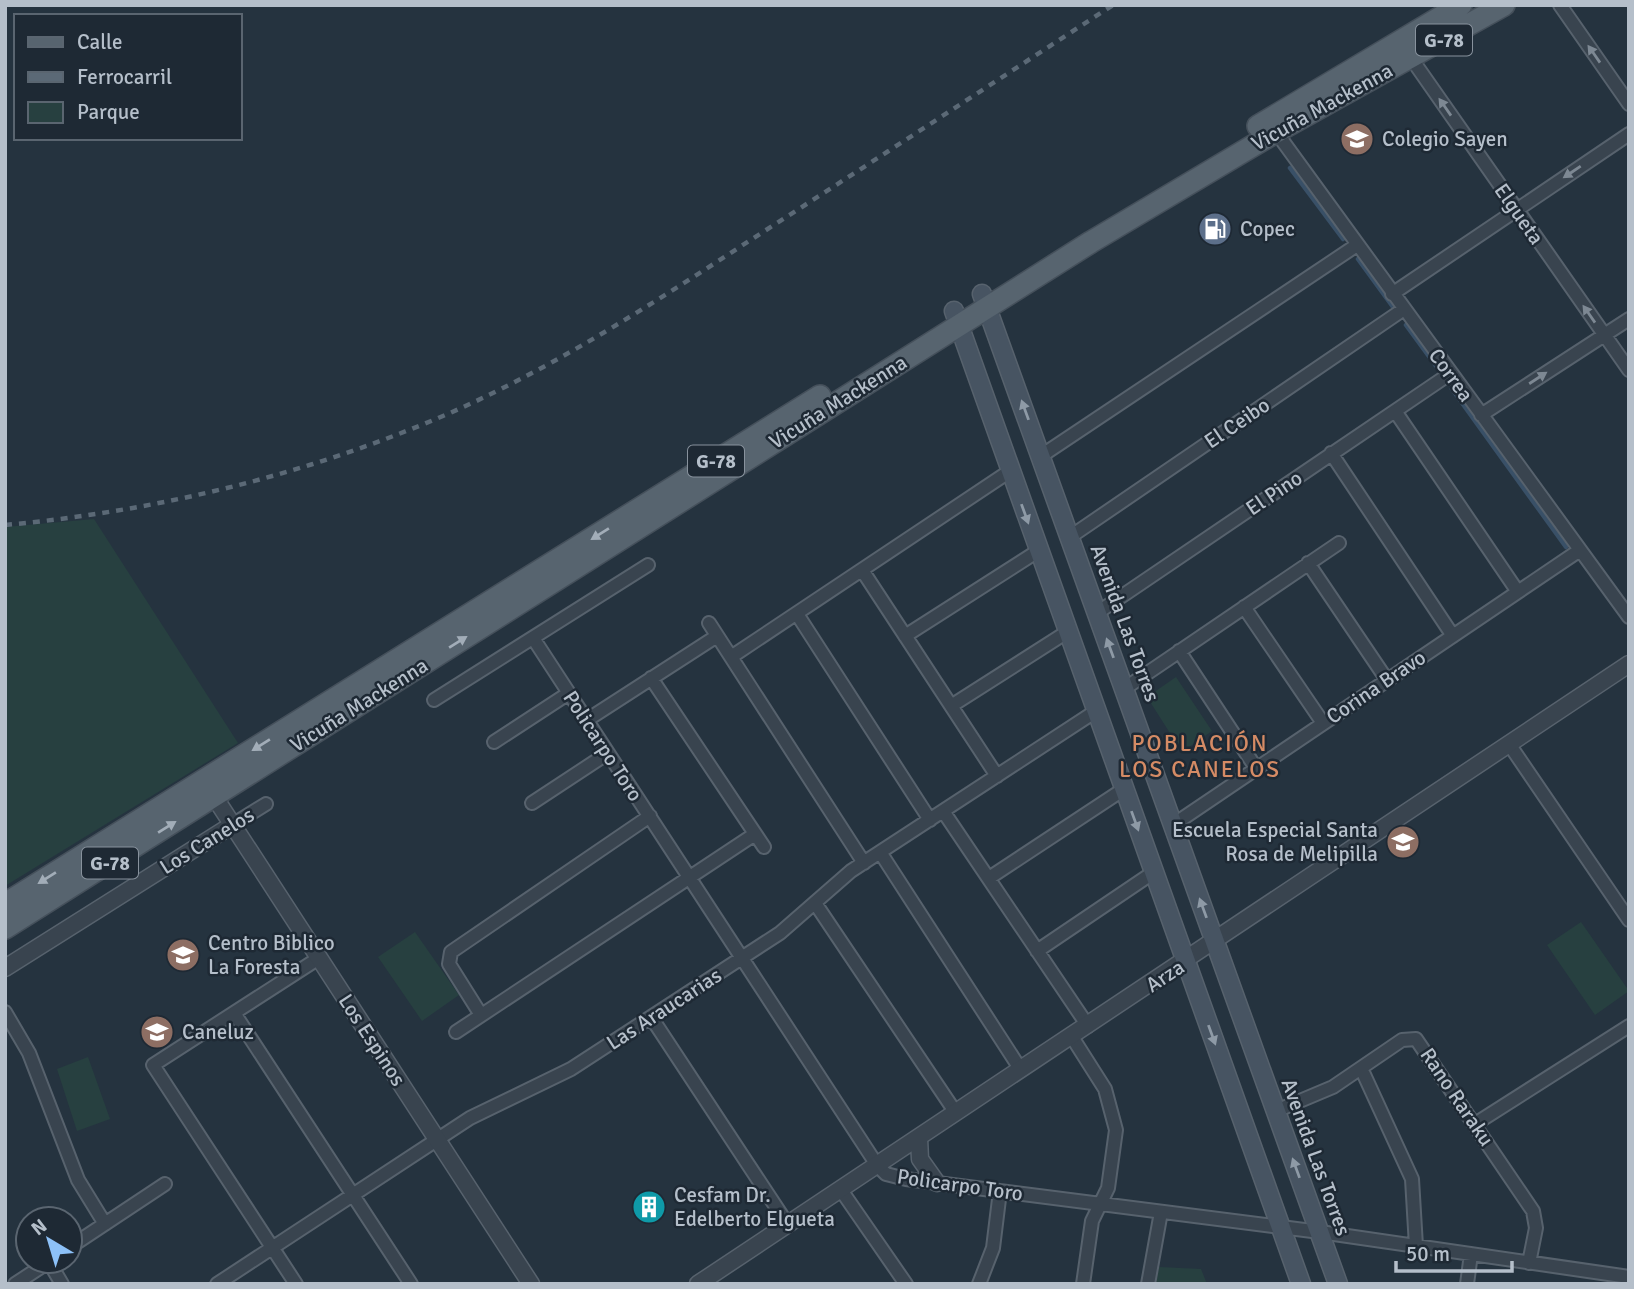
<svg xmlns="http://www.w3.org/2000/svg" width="1634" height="1289" font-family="Signika,sans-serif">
<rect width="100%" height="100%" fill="#25333f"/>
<!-- green -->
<path fill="#274040" d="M94,519l144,224 -233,143v-359z
M1176,677l36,54 -30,21 -35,-55z
M1581,922l48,69 -34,24 -48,-70z
M415,932l44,63 -37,26 -44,-64z
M88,1057l22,62 -33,12 -20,-62z
M1159,1267l42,2 6,15h-51z"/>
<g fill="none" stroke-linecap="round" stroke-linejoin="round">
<!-- stream -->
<path stroke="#395067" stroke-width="4.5" d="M1290,168l53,71
M1358,259l35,48
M1406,325l30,41
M1452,389l114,158"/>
<defs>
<path id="minor" d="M1560,5l69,99
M1411,58l218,312
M1276,132l353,485
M1392,294l237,-160
M1395,411l123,181
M1481,415l148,-96
M1331,453l122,183
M1041,456l316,-211
M1070,537l334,-228
M1308,563l79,117
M862,570l135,206
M1244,607l79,116
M1097,613l354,-240
M797,614l133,206
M709,623l155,240
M905,636l133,-85
M533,638l344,527 9,9 20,5 414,53 309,45
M1179,651l77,117
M731,657l279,-186
M651,678l113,169
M1124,689l215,-146
M434,700l214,-135
M951,706l116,-74
M587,720l130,-84
M494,742l75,-49
M1509,744l120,176
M532,803l76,-50
M943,811l145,215
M232,825l34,-21
M1173,825l407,-275
M880,852l141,218
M989,878l135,-89
M815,903l141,210
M1037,951l117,-79
M5,1012l24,41 49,127 27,44
M234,1013l177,271
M481,1015l-32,-51 2,-12 199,-136
M651,1017l137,208
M456,1032l299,-198
M1072,1037l33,52 11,41 -8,58 -16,33 -9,63
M1361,1068l51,111 4,67
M1276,1111l57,-24 69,-47 14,-1 117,172 3,17 -7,35
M1475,1124l154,-98
M841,1190l65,94
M70,1247l95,-63
M49,1262l13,22
M15,1284l35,-23
M217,1284l253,-166 101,-49 209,-136 71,-62 245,-160
M296,1284l-143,-219 166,-107
M979,1284l14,-36 7,-57
M1148,1284l13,-72
M1467,1284l4,-30"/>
<path id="tertiary" d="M208,787l323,497
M5,968l227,-143
M919,1138l1,21 17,24
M698,1284l931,-620"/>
<path id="secondary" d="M982,294l356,990
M954,311l347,973"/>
<path id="primary" d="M1258,126l203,-121
M5,904l815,-508
M5,928l1086,-686 185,-110 228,-127"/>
</defs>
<!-- minor casing -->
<use href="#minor" stroke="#57626d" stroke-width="16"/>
<!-- tertiary casing -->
<use href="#tertiary" stroke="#57626d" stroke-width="19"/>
<!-- secondary casing -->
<use href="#secondary" stroke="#57626d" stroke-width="21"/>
<!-- primary casing -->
<use href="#primary" stroke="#45505b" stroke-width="24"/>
<!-- minor -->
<use href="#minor" stroke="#39444f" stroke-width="12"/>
<!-- tertiary -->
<use href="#tertiary" stroke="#39444f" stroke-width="16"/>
<!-- secondary -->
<use href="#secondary" stroke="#475462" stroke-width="18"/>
<!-- primary -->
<use href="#primary" stroke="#57646f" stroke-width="21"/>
<!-- rail -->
<path stroke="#5b6976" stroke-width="4.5" stroke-dasharray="7 7" stroke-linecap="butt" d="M5,525c154,-14 304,-51 445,-112 111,-49 211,-115 313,-181 117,-75 233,-151 350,-227"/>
</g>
<!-- one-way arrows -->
<defs><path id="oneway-solid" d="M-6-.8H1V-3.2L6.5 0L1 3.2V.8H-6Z" transform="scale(1.75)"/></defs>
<g fill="#7d8893">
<use href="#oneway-solid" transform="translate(1594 54) rotate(-125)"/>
<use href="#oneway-solid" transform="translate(1445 107) rotate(-125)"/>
<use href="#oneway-solid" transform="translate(1572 172) rotate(146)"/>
<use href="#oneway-solid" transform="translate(1589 314) rotate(-125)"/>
<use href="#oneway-solid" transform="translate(1538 378) rotate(-33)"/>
</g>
<g fill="#8e9aa6">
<use href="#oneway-solid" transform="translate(1025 410) rotate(-110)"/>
<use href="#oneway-solid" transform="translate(1025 514) rotate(70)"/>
<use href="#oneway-solid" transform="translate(1110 648) rotate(-110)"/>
<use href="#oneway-solid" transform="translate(1135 821) rotate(70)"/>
<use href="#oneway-solid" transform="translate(1203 908) rotate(-110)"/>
<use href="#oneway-solid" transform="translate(1212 1035) rotate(70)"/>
<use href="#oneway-solid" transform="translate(1296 1168) rotate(-110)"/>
</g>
<g fill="#a2adb8">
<use href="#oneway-solid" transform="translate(600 534) rotate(148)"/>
<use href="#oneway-solid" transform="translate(458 642) rotate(-32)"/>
<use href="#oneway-solid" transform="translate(261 745) rotate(148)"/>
<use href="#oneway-solid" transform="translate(167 827) rotate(-32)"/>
<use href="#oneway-solid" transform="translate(47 878) rotate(148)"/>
</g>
<!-- icons -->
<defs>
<symbol id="school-disc" viewBox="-11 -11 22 22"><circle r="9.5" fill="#8d6e63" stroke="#1e2934"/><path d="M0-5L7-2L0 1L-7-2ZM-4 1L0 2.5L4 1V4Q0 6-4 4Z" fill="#fff"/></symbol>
<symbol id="fuel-disc" viewBox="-11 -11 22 22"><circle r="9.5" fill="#5c6f8a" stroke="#1e2934"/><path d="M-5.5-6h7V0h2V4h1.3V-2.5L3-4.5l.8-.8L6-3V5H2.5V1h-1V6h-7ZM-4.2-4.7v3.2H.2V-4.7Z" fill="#fff"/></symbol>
<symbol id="building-disc" viewBox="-11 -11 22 22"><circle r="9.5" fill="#0f9aa8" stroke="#1e2934"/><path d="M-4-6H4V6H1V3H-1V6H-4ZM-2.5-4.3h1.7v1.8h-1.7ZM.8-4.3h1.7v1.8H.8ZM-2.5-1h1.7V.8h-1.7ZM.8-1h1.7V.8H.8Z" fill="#fff"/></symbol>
</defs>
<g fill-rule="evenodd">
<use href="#school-disc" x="1338" y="120" width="38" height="38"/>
<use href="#fuel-disc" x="1196" y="210" width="38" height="38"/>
<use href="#school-disc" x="1384" y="823" width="38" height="38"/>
<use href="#school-disc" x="164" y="936" width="38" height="38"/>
<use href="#school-disc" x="138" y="1013" width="38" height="38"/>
<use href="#building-disc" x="630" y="1188" width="38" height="38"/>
</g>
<g text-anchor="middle" stroke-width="5" stroke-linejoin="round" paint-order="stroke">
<!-- shield labels -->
<g fill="#1e2934" stroke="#88929d" stroke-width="2">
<rect x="1416" y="24.5" width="56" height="31" rx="5"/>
<rect x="688" y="445.5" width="56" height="31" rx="5"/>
<rect x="82" y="847.5" width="56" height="31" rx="5"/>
</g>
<g font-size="19" font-weight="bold" fill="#b5bfca">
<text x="1444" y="47">G-78</text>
<text x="716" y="468">G-78</text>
<text x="110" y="870">G-78</text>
</g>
<!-- street labels -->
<g font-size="21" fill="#b5bfca" stroke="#1e2934">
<text transform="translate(1322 107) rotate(-29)" y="7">Vicuña Mackenna</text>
<text transform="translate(1519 214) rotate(55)" y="7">Elgueta</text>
<text transform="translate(1451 375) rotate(54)" y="7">Correa</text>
<text transform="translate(838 402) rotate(-32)" y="7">Vicuña Mackenna</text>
<text transform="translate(1237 423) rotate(-34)" y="7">El Ceibo</text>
<text transform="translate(1274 493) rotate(-34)" y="7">El Pino</text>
<text transform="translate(1125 623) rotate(70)" y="7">Avenida Las Torres</text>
<text transform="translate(1376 687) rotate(-34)" y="7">Corina Bravo</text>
<text transform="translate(359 705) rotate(-32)" y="7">Vicuña Mackenna</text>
<text transform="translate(603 746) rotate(57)" y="7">Policarpo Toro</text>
<text transform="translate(207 841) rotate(-32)" y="7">Los Canelos</text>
<text transform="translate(1165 976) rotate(-33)" y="7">Arza</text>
<text transform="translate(664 1009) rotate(-33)" y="7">Las Araucarias</text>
<text transform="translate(372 1040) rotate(57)" y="7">Los Espinos</text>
<text transform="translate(1457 1097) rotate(56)" y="7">Rano Raraku</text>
<text transform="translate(1316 1157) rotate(70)" y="7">Avenida Las Torres</text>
<text transform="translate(960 1185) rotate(8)" y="7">Policarpo Toro</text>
</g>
<!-- poi labels -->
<g font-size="21" fill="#b5bfca" stroke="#1e2934" text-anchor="start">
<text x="1382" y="146">Colegio Sayen</text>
<text x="1240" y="236">Copec</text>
<text x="1378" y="837" text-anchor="end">Escuela Especial Santa<tspan x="1378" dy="24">Rosa de Melipilla</tspan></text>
<text x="208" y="950">Centro Biblico<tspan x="208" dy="24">La Foresta</tspan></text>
<text x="182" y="1039">Caneluz</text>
<text x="674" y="1202">Cesfam Dr.<tspan x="674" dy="24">Edelberto Elgueta</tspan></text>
</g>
<!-- neighbourhood labels -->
<g font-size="23" letter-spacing="2" fill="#d58b65" stroke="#1e2934">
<text x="1200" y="751">POBLACIÓN<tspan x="1200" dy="26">LOS CANELOS</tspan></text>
</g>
</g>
<!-- border -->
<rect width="1634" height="1289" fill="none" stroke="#b5bfca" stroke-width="14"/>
<!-- legend -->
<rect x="14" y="14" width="228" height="126" fill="#1e2934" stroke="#5a6570" stroke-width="2"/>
<rect x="28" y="37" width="35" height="10" fill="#57646f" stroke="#5a6570" stroke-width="2"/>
<text x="77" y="49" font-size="21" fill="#b5bfca">Calle</text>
<rect x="28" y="72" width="35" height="10" fill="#5b6976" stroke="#5a6570" stroke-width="2"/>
<text x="77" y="84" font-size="21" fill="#b5bfca">Ferrocarril</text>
<rect x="28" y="102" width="35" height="21" fill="#274040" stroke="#5a6570" stroke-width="2"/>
<text x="77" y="119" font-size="21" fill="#b5bfca">Parque</text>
<!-- north arrow -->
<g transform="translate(49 1240) rotate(322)"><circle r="33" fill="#1e2934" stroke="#5a6570" stroke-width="2"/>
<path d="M0-5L12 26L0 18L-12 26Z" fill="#8dc1f8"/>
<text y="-10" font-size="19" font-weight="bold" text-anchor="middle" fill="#b5bfca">N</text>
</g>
<!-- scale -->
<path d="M1396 1261v10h116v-10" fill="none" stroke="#b5bfca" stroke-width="3.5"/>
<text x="1406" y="1261" font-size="21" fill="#b5bfca" stroke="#1e2934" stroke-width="5" paint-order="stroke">50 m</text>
</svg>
